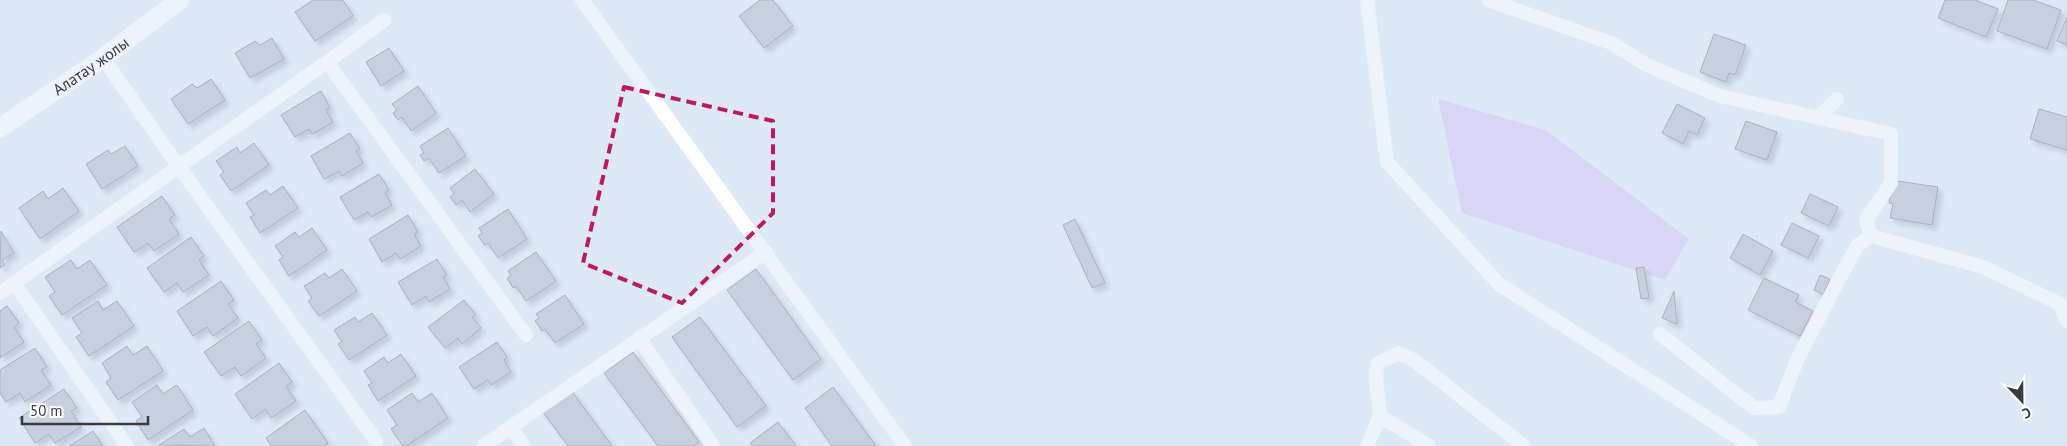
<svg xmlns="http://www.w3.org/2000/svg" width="2067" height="446" font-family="'PT Sans',sans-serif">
<defs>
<filter id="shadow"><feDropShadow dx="4.5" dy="4.5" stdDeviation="2.5" flood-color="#0004"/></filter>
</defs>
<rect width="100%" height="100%" fill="#dee9f7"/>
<!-- green -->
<path fill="#d5bff7" d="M1438,99l108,31 143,109 -24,41 -203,-67z"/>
<!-- building -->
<path fill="#adafbf" stroke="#6c6f7e" filter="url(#shadow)" d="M313,0h30l10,16 -38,25 -20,-29z
M760,0h13l20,26 -29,22 -25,-32z
M1945,0h30l23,9 -12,28 -48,-19z
M2008,0h25l28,10 -14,39 -50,-18z
M2067,17v28l-10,-4z
M1714,34l32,11 -11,30 -6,-2 -3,9 -26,-10z
M272,38l12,21 -34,19 -15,-25 20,-12 5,4z
M389,48l15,23 -23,15 -15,-24z
M211,79l14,21 -37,24 -17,-25 21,-15 5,4z
M418,86l18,27 -25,18 -9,-14 -4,3 -5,-7 4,-3 -5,-6z
M321,91l9,17 -4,2 7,12 -21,12 -3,-5 -14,8 -14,-22z
M1677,104l28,14 -8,17 -8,-4 -6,13 -21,-11z
M2039,109l28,8v33l-37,-11z
M1746,121l31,11 -10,28 -32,-11z
M448,128l18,28 -27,17 -10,-15 -5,3 -4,-6 4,-2 -4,-7z
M350,133l10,16 -4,2 7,12 -21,13 -3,-5 -15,8 -13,-23z
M254,143l15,22 -38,26 -11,-16 4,-3 -8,-11 21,-14 3,6z
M125,146l13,20 -36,23 -16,-25 22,-14 3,4z
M475,169l19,25 -24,18 -8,-12 -6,5 -6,-8 4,-3 -4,-6z
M379,174l10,16 -4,3 7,12 -21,12 -3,-5 -14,8 -14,-23z
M1897,181l41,6 -6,38 -42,-7 3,-14 -4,-1 3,-17z
M283,186l15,22 -38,25 -10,-16 4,-2 -8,-12 20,-13 4,5z
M63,188l16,23 -39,28 -21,-31 24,-17 5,8z
M1810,194l28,13 -9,19 -28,-13z
M162,196l13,19 -6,4 10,15 -25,17 -6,-8 -14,9 -17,-25z
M508,209l19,30 -29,19 -10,-15 -3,2 -7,-9 4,-3 -3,-5z
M408,215l10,17 -4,2 7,12 -21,13 -4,-6 -14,9 -13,-23z
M1075,219l30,64 -13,5 -29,-63z
M1792,223l27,13 -11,22 -27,-13z
M312,228l15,22 -38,26 -10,-16 4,-3 -8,-11 20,-14 4,5z
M1,231l13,22 -12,7 3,5 -5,3z
M1743,234l30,17 -13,24 -30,-17z
M191,237l13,19 -5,4 10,15 -26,17 -6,-9 -13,9 -17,-24z
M536,252l20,29 -30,20 -10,-15 -3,2 -6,-10 4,-2 -3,-5z
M437,259l10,16 -4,2 7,12 -21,13 -3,-6 -14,9 -14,-23z
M71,260l6,9 13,-9 17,25 -45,30 -13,-19 6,-4 -10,-15z
M1644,267l5,31 -8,1 -5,-31z
M342,269l15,22 -38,25 -11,-15 4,-3 -8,-12 21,-13 4,5z
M756,269l65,90 -28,21 -66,-90z
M1820,275l10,4 -7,16 -9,-5z
M1764,278l35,17 -4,7 18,9 -13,25 -52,-26z
M221,281l13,19 -6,4 10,14 -25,18 -6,-9 -14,9 -16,-25z
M1674,291l3,33 -15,-6z
M565,295l19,29 -29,19 -10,-14 -3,2 -7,-10 4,-3 -3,-4z
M464,300l12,15 -4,2 9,11 -19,16 -4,-6 -13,10 -17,-21z
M98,301l5,9 14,-9 17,25 -45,30 -13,-19 6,-4 -10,-15z
M7,306l12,17 -5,4 10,15 -24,16v-47z
M372,313l15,22 -38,25 -11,-16 4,-2 -8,-12 21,-13 3,5z
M700,317l66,89 -29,21 -65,-90z
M249,321l13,19 -6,4 10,14 -25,18 -6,-9 -14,9 -17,-24z
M497,342l10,15 -3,3 7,12 -20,13 -3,-5 -14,9 -15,-22z
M127,346l6,9 14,-9 16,25 -45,29 -12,-18 5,-4 -9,-15z
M35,348l12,19 -6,3 10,15 -26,17 -5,-9 -14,9 -6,-9v-23z
M633,352l66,90 -6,4h-35l-54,-73z
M401,354l15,22 -38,25 -10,-16 4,-2 -8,-12 20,-14 4,6z
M279,363l13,19 -6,4 10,15 -25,17 -6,-9 -13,10 -17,-25z
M157,385l6,9 14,-9 16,25 -45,30 -12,-19 6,-4 -10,-15z
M833,387l43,59h-44l-27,-38z
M64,389l13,19 -6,3 10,16 -26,16 -6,-9 -14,9 -16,-25z
M571,390l41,56h-44l-26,-35z
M412,393l6,9 14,-9 16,25 -42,28h-3l-12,-17 6,-4 -10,-15z
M305,410l23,33 -4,3h-53l-5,-8z
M778,422l18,24h-44l-2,-3z
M204,428l11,18 -56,-1 25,-16 6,8z
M93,431l10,15h-34z"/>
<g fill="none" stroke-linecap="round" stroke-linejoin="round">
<!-- minor -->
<path stroke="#fff" stroke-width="14" d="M582,0l323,446
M1367,0l20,162 112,122 252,162
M1488,0l123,43 36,22 73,31 171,38v49l-25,37 5,16 112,31 77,37 7,17
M103,58l76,109 197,274
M327,62l199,273
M1818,118l19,-19
M14,283l113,163
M0,293l327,-231 57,-42
M1660,334l94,74 25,-1 18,-47 42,-81 19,-34 13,-9
M639,338l74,108
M510,427l14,19
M483,446l283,-194
M1367,446l13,-30
M1429,446l-49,-30 -4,-40 2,-13 21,-10 16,8 109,85"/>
<!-- secondary -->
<path stroke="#fff" stroke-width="19" id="s1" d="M0,128l103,-70 77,-58"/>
</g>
<!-- marked area -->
<path d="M0 0H2067V446H0ZM624,87l149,34v92l-91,90 -99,-40z" fill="#dee9f7" fill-opacity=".55" fill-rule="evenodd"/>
<path fill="none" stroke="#c2185b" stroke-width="4" stroke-dasharray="10 6" stroke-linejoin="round" d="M624,87l149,34v92l-91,90 -99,-40z"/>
<g text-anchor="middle" stroke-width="4.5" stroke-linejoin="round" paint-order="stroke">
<!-- street labels -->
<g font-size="16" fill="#383c42" stroke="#fff">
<text dy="6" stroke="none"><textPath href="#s1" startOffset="110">Алатау жолы</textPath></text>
</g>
</g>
<!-- north arrow -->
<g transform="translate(2022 401) rotate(158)" stroke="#ffffff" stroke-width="4" paint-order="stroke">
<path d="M0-4L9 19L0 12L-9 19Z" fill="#383c42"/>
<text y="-8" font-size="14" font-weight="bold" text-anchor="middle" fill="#383c42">С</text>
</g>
<!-- scale -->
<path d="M22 416v8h126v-8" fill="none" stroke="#383c42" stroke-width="2.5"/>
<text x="30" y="416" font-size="15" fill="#383c42" stroke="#ffffff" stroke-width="4" paint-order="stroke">50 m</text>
</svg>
